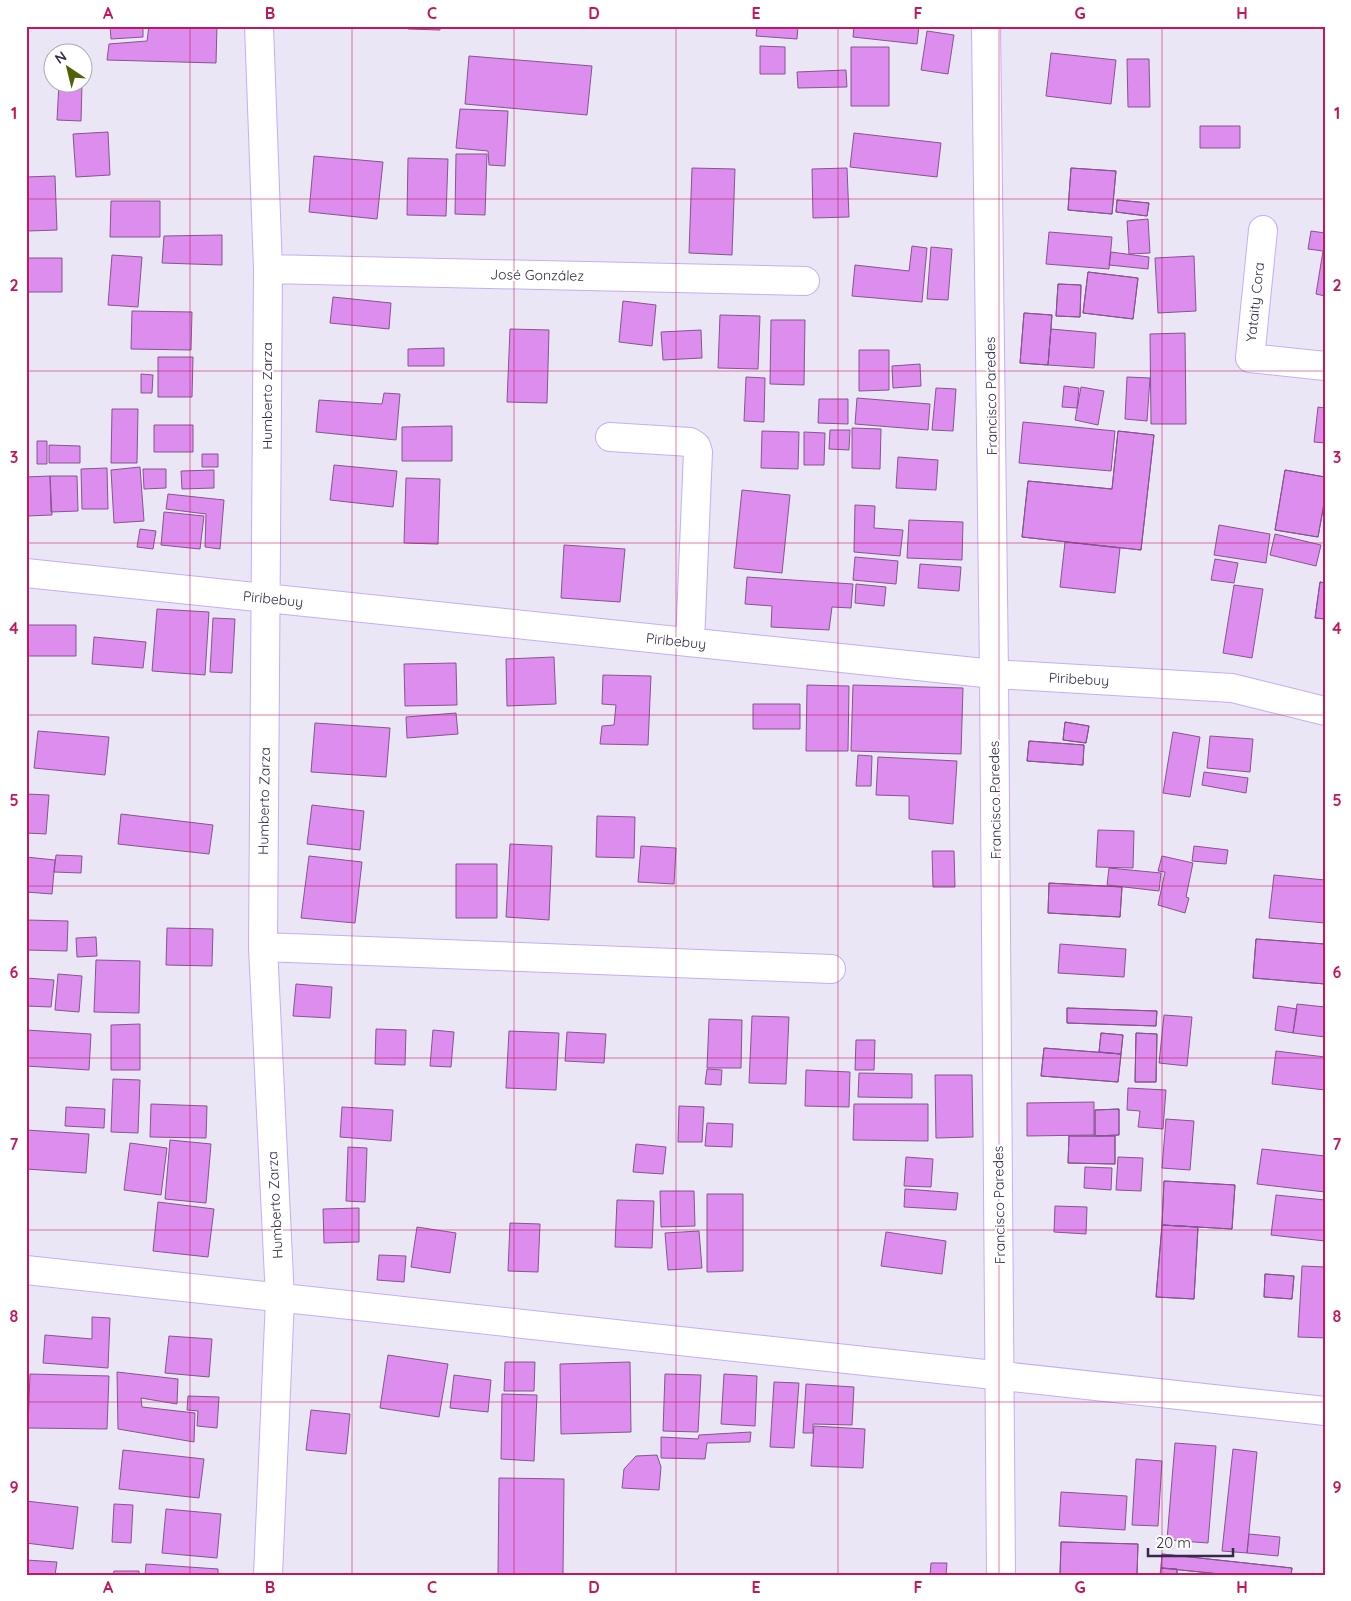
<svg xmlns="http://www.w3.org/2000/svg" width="1351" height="1601" font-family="Quicksand,sans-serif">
<rect width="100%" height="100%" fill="#ebe6f6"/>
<!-- building -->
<path fill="#dc8ded" stroke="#865490" d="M110,26h33v11l-32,2z
M149,26h68l-1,37 -109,-3 2,-16 38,-3z
M408,26h32v4l-32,-1z
M757,26h41l-1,13 -41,-3z
M854,26h65l-2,18 -64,-7z
M927,31l27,4 -6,39 -27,-4z
M760,46l25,1v27h-25z
M851,47h38v59h-38z
M1051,53l65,7 -5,44 -65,-8z
M469,56l123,10 -5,49 -122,-11z
M1127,59h22l1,48h-22z
M846,70l1,17 -49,1 -1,-16z
M59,83l23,1 -1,37 -24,-1z
M460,109l48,2 -3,55 -16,-1 -1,-14 -32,-3z
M1200,126h40v22h-40z
M108,132l2,43 -34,2 -3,-43z
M854,133l87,10 -4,34 -87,-10z
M456,154h31l-2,61 -30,-1z
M314,156l69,6 -6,57 -68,-7z
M408,158l40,1 -2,57 -39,-1z
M692,168l43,1 -3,86 -43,-2z
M847,168l2,49 -36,1 -1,-49z
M1071,168l45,3 -4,43 -44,-4z
M1071,168l45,3 -4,43 -44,-4z
M55,176l2,54 -29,1 -2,-54z
M1117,200l32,3 -2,13 -31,-4z
M1117,200l32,3 -2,13 -31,-4z
M111,201h49v36h-50z
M1148,219l2,34 -21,1 -2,-33z
M1311,231l14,2v63l-9,-2 7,-43 -15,-2z
M1049,232l63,5 -3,32 -63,-5z
M222,235v30l-60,-2 2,-27z
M912,246l15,2 -5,54 -70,-6 3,-31 54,6z
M931,247l21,2 -4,51 -21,-1z
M1111,252l38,5 -1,12 -39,-4z
M112,255l30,2 -4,50 -30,-2z
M1194,256l2,55 -38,2 -3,-55z
M26,258h36v34h-36z
M1088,272l50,6 -5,41 -50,-6z
M1088,272l50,6 -5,41 -50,-6z
M1058,284l23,1 -1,32 -24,-1z
M1058,284l23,1 -1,32 -24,-1z
M333,297l58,6 -2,26 -59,-6z
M623,301l33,4 -4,41 -33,-4z
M132,311l60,1 -1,38 -60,-1z
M1024,313l28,2 -4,50 -28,-2z
M1024,313l28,2 -4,50 -28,-2z
M720,315l40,1 -2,53 -40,-1z
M771,320h34l-1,65 -34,-1z
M510,329l39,1 -2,73 -40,-1z
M1051,329l45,4 -2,35 -46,-3z
M701,330l1,28 -39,2 -2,-28z
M1185,333l1,91h-35l-1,-90z
M444,348v18h-36v-17z
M859,350h30v40l-30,1z
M158,357h35l-1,40h-34z
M920,364l1,22 -28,2 -1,-22z
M141,374l12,1 -1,18h-11z
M746,377l19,1 -1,44 -20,-1z
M1127,377l23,1 -3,43 -22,-2z
M1064,386l15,2 -2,20 -15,-1z
M1081,387l23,4 -6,34 -23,-5z
M936,388l20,1 -3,42 -21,-1z
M384,393l16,1 -4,46 -80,-8 3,-32 63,4z
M857,398l73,6 -2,26 -73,-6z
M819,399h29v25l-30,-1z
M1318,407l7,1v35l-11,-1z
M112,409h26l-1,54h-26z
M1023,422l92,9 -4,40 -92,-8z
M154,425h39v27h-39z
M452,426v35h-50v-34z
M852,428l29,1 -1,40 -28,-1z
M830,430h20l-1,20 -20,-1z
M762,431l37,1 -1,37 -37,-1z
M1118,431l36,4 -13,115 -119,-13 6,-56 84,8z
M1118,431l36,4 -13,115 -119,-13 6,-56 84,8z
M804,432l21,1 -1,32h-20z
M37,441h10v23h-10z
M49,445l31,1v17h-31z
M202,454h16v13h-16z
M898,457l40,3 -2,30 -40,-2z
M334,465l63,6 -4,36 -63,-7z
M140,467l4,54 -30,2 -3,-53z
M107,468l1,41h-26l-1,-40z
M143,469h23v19l-22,1z
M214,470v18l-32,1 -1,-18z
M1285,470l40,7v21l-7,39 -43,-7z
M1285,470l40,7v21l-7,39 -43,-7z
M50,476h27l1,35 -27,1z
M50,476l2,39 -25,1 -1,-39z
M406,478l34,1 -2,65 -34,-1z
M742,490l48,5 -8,78 -48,-5z
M168,494l56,6 -4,49 -15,-2 1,-33 -40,-5z
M855,505l20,1 -1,22 29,2 -3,26 -46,-4z
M164,512l40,4 -4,33 -39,-4z
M909,520l54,2 -1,38 -55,-2z
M1219,525l51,9 -4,29 -52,-8z
M140,529l16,2 -3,18 -16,-2z
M1275,534l46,11 -5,21 -46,-11z
M1065,542l55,6 -5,45 -55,-6z
M564,545l61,4 -5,53 -59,-4z
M855,557l43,4 -2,23 -43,-4z
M1215,559l23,4 -4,20 -23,-3z
M920,564l41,3 -2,24 -41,-3z
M747,577l106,7 -2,24 -19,-1 -3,23 -58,-3 1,-21 -27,-2z
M1320,582l5,1v36l-10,-1z
M1320,582l5,1v36l-10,-1z
M856,584l30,3 -2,19 -29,-3z
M1234,585l29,4 -11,69 -29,-5z
M157,609l52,3 -4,63 -53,-4z
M213,618l22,1 -3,54 -22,-1z
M26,625h50v31h-50z
M94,637l52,5 -3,26 -51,-4z
M554,657l2,47 -49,2 -1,-47z
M456,663l1,42 -52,1 -1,-42z
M603,675l48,1 -3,69 -48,-1 2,-18 12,-1 2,-20 -14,-1z
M807,685l42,1 -1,65h-42z
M853,685l110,3 -2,66 -110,-3z
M753,704h47v25h-47z
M456,713l2,21 -51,4 -1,-21z
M1065,722l24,4 -3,17 -23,-3z
M1065,722l24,4 -3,17 -23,-3z
M315,723l75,5 -4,49 -75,-5z
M38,731l71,6 -4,38 -71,-7z
M1173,732l27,5 -10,60 -27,-4z
M1210,736l43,3 -3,33 -43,-4z
M1029,741l55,4 -1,20 -56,-4z
M1029,741l55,4 -1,20 -56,-4z
M858,755l14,1 -1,30h-15z
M878,757l79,4 -4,63 -44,-5v-23l-33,-1z
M1204,772l44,6 -2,15 -44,-8z
M26,794l23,1 -3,39 -20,-1z
M312,805l52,6 -4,39 -53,-6z
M121,814l92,11 -4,29 -91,-10z
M597,816l38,1 -1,41 -38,-1z
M1098,830l36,1 -1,37 -37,-1z
M510,844l42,2 -3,74 -43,-3z
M641,846l35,2 -2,36 -36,-2z
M1194,846l34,4 -2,14 -34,-3z
M932,851h22l1,36h-22z
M56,855l26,1 -1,17 -27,-1z
M309,856l53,6 -7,61 -54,-5z
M1162,856l31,7 -7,34 3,1 -4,15 -27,-8 7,-33 -7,-1z
M26,857l29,3 -3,34 -26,-2z
M456,864h41v54h-41z
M1109,868l52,5 -2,18 -52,-6z
M1274,875l51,5v43l-56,-5z
M1049,883l73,4 -2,30 -72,-4z
M1049,883l73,4 -2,30 -72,-4z
M26,920l42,1 -1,30 -41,-1z
M167,928l46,1 -1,37 -46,-1z
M96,937l1,19 -20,1 -1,-19z
M1256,939l69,5v40l-72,-6z
M1256,939l69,5v40l-72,-6z
M1060,944l66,5 -2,28 -66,-4z
M96,960l44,1 -1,52 -45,-1z
M58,974l24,2 -3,36 -24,-2z
M26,978l28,2 -3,27 -25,-1z
M296,984l36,3 -2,31 -37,-2z
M1297,1004l28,3v30l-32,-4z
M1278,1006l19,3 -4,24 -18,-3z
M1067,1008l90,3 -1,15 -89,-3z
M1067,1008l90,3 -1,15 -89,-3z
M1164,1015l28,2 -5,49 -28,-3z
M752,1016l37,1 -3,67 -37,-1z
M709,1019l33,1 -1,48h-34z
M140,1024v46h-29v-45z
M376,1029l30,1 -1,35 -30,-1z
M26,1030l65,4 -2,36 -63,-4z
M433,1030l21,2 -3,35 -21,-1z
M509,1031l50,2 -3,57 -50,-2z
M567,1032l39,2 -2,29 -39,-2z
M1101,1033l22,2 -2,19 -22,-2z
M1101,1033l22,2 -2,19 -22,-2z
M1136,1033l21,1 -1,48h-21z
M1136,1033l21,1 -1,48h-21z
M856,1040h19l-1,30h-19z
M1044,1048l77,6 -3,28 -77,-6z
M1044,1048l77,6 -3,28 -77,-6z
M1276,1051l49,6v33l-53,-6z
M707,1069l15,1 -1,15 -16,-1z
M806,1070l44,2 -1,35 -44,-1z
M859,1073l53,1v24l-54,-1z
M935,1075h37l1,62 -37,1z
M113,1079l27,1 -2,53 -27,-1z
M1128,1088l38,2 -3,39 -25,-2 2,-16 -13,-1z
M1094,1102v33l-67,1v-33z
M151,1104l56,2 -1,32 -56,-1z
M854,1104h74v37l-75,-1z
M679,1106l25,1 -2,35h-24z
M66,1107l39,2 -1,19 -39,-2z
M342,1107l51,3 -2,31 -51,-4z
M1119,1109v26l-24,1v-26z
M1119,1109v26l-24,1v-26z
M1166,1119l28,2 -4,49 -28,-2z
M707,1123l26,1 -1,23 -27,-1z
M26,1130l63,4 -3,39 -60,-4z
M1069,1136h46v28l-47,-1z
M1069,1136h46v28l-47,-1z
M170,1140l41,4 -5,59 -41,-4z
M130,1143l37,5 -6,47 -37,-5z
M636,1144l30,3 -3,27 -30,-2z
M348,1147l19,1 -2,54 -19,-1z
M1262,1149l63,7v36l-68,-8z
M906,1157l27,2 -2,28 -27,-1z
M1118,1157l25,1 -2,33 -25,-1z
M1085,1167l27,1 -1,22 -27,-2z
M1164,1181l71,4 -3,44 -70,-4z
M1164,1181l71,4 -3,44 -70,-4z
M905,1189l53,4 -2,17 -52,-3z
M660,1191h34l1,35 -34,1z
M707,1194h36v77l-36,1z
M1276,1195l49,5v41l-54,-6z
M617,1200l37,1 -2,47 -37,-1z
M158,1202l56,7 -6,48 -55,-6z
M1055,1206l32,1 -1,27 -32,-2z
M359,1208v34l-35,1 -1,-34z
M510,1223l30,1 -2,48 -30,-1z
M1162,1225l36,2 -4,72 -38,-2z
M1162,1225l36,2 -4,72 -38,-2z
M417,1227l39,6 -6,40 -39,-6z
M699,1231l3,37 -34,2 -3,-37z
M886,1232l60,9 -4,33 -61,-8z
M379,1255l27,1 -2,26 -27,-2z
M1302,1266l23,1v71l-27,-1z
M1265,1274l29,2 -2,23 -28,-2z
M1265,1274l29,2 -2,23 -28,-2z
M92,1317l18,1 -2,50 -65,-5 2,-28 47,4z
M169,1336l43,3 -3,38 -44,-4z
M388,1355l60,9 -9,53 -59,-9z
M505,1362h30l-1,29h-30z
M630,1362l1,70 -70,2 -1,-70z
M117,1372l61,7 -1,25 -36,-6 1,9 53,6 -1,29 -76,-13z
M30,1374l79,2 -2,53 -79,-1z
M665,1374l36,1 -3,57 -35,-1z
M724,1374l33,2 -2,50 -34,-2z
M454,1375l37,5 -3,32 -38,-4z
M774,1382l25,1 -5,65 -24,-1z
M806,1384l48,3 -2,38 -39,-1v9h-10z
M502,1394l35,1 -3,66 -33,-2z
M188,1396l31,1 -2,31 -20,-2 1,-15 -11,-1z
M311,1410l39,4 -4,40 -40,-4z
M814,1426l51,3 -2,39 -52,-2z
M751,1432l-1,10 -43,1 -2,16 -44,-1v-21l37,2 1,-4z
M1175,1443l41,3 -8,97 -41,-3z
M1233,1449l24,3 -10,101 -25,-2z
M123,1450l81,9 -5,39 -80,-9z
M657,1455l4,12 -2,23 -37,-2 2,-19 12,-13z
M1136,1459l26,2 -4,65 -26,-1z
M499,1478l65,1 -1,96h-65z
M1061,1492l66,4 -2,34 -66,-4z
M26,1501l52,6 -5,42 -47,-6z
M114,1504l19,1 -2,38 -19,-1z
M166,1509l55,5 -4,44 -55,-5z
M1249,1534l31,3 -2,19 -31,-3z
M1061,1542l77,2 -1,31h-77z
M1061,1542l77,2 -1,31h-77z
M1162,1554l130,14 -1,7h-61l-69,-7z
M1162,1554l130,14 -1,7h-61l-69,-7z
M26,1560l31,2 -2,13h-29z
M931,1563h16l-1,12h-16z
M146,1564l72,5v6h-73z
M1161,1568l16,1v6h-17z
M1161,1568l16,1v6h-17z
M114,1571h25v4h-26z"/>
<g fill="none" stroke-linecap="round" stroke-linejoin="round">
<defs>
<path id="minor" d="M259,26l9,243 -5,678 17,352 -12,276
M986,26l8,648 7,901
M1263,230l-13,128 75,8
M268,269l537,12
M610,437l80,5 6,4 2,6 -8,190
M26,573l968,101 238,14 93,23
M263,947l568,22
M26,1270l1299,141"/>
</defs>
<!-- minor casing -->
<use href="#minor" stroke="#c7acf7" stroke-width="30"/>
<!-- minor -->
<use href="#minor" stroke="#fff" stroke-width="28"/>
</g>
<!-- grid -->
<path fill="none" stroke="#c2185b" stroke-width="1" stroke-opacity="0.55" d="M190,26v1549M352,26v1549M514,26v1549M676,26v1549M838,26v1549M999,26v1549M1162,26v1549M26,199h1299M26,371h1299M26,543h1299M26,715h1299M26,886h1299M26,1058h1299M26,1230h1299M26,1402h1299"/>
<g text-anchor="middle" stroke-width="4" stroke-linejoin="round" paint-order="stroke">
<!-- street labels -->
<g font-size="14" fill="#342946" stroke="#fff">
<text transform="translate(537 275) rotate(1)" y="5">José González</text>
<text transform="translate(1255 302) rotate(-84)" y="5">Yataity Cora</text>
<text transform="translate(267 396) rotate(-90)" y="5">Humberto Zarza</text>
<text transform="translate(991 396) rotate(-91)" y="5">Francisco Paredes</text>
<text transform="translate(273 599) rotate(6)" y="5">Piribebuy</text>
<text transform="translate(676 641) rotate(6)" y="5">Piribebuy</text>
<text transform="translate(1079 679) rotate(3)" y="5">Piribebuy</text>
<text transform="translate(995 800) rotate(-91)" y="5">Francisco Paredes</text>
<text transform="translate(264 801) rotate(-89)" y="5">Humberto Zarza</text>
<text transform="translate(275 1205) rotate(-93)" y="5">Humberto Zarza</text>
<text transform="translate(999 1205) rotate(-91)" y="5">Francisco Paredes</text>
</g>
</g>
<!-- border -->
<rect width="1351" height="1601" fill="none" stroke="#ffffff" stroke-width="55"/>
<!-- north arrow -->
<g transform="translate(68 68) rotate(325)"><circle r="24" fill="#ffffff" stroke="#aea9b5"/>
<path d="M0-4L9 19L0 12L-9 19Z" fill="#516105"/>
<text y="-8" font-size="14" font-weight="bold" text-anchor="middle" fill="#342946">N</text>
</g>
<!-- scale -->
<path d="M1148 1548v8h85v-8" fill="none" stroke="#342946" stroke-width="2.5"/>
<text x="1156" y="1548" font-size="15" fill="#342946" stroke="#ffffff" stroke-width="4" paint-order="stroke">20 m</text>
<rect x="28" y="28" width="1296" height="1546" fill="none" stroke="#c2185b" stroke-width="2"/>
<g font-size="16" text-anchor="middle" font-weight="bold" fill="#c2185b">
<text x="108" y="19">A</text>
<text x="270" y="19">B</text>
<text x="432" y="19">C</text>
<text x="594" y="19">D</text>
<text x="756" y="19">E</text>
<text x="918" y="19">F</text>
<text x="1080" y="19">G</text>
<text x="1242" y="19">H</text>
<text x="14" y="119">1</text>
<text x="1337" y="119">1</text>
<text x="14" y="291">2</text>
<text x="1337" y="291">2</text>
<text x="14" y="463">3</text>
<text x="1337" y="463">3</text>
<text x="14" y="634">4</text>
<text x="1337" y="634">4</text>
<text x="14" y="806">5</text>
<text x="1337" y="806">5</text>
<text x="14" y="978">6</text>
<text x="1337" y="978">6</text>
<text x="14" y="1150">7</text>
<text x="1337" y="1150">7</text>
<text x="14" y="1322">8</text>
<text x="1337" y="1322">8</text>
<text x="14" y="1493">9</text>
<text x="1337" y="1493">9</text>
<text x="108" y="1593">A</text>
<text x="270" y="1593">B</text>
<text x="432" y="1593">C</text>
<text x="594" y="1593">D</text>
<text x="756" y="1593">E</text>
<text x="918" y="1593">F</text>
<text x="1080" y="1593">G</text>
<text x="1242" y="1593">H</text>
</g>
</svg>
